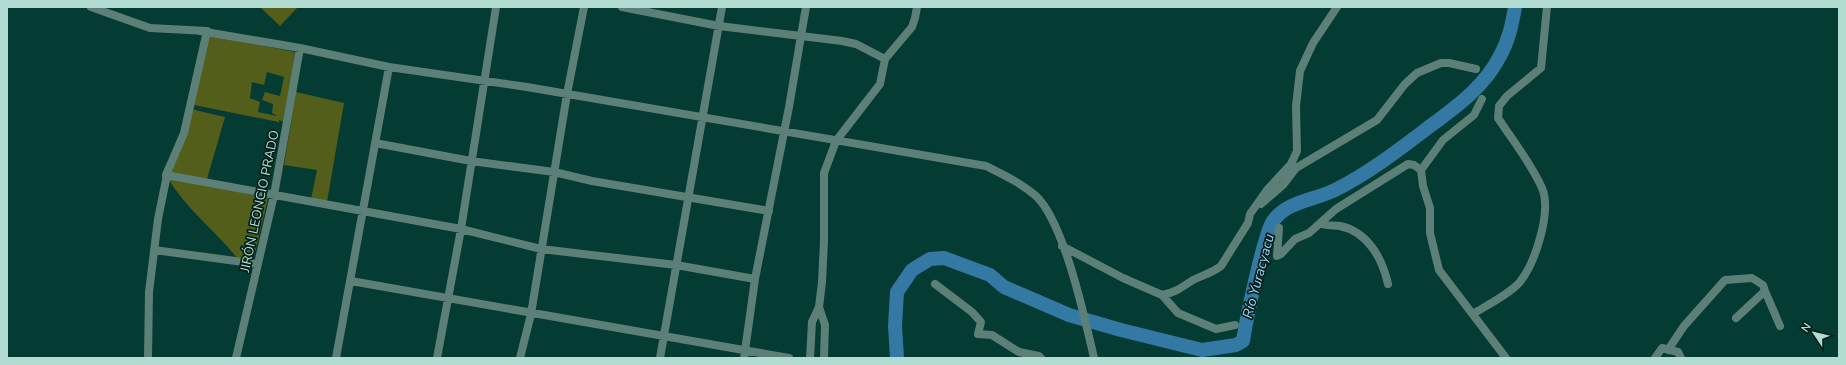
<svg xmlns="http://www.w3.org/2000/svg" width="1846" height="365" font-family="'Nunito Sans',sans-serif">
<rect width="100%" height="100%" fill="#043b32"/>
<!-- green -->
<path fill="#525e1a" fill-rule="evenodd" d="M260,7h38l-18,19z
M209,35l86,17 -11,70 -5,-2v2l-85,-17zM267,72l17,5 -4,19 -15,-4 -3,8 11,4 -1,9 5,3 -19,-4 2,-10 -10,-4 2,-16 12,3z
M296,92l48,11 -17,99 -16,-3 6,-29 -33,-5z
M191,109l34,8 -18,62 -38,-6z
M168,178l100,20 -15,63 -16,-3c-22,-28 -52,-50 -69,-80z"/>
<g fill="none" stroke-linecap="round" stroke-linejoin="round">
<!-- river -->
<path stroke="#3479a3" stroke-width="14" d="M897,358l-2,-32 2,-34 15,-22 18,-11 14,-1 46,17 14,12 65,28 52,15 81,20 34,-5 7,-4c5,-31 12,-61 20,-92 3,-8 5,-21 10,-28 14,-20 42,-21 62,-31 32,-16 61,-38 90,-60 28,-21 59,-42 75,-74 9,-16 12,-32 15,-49"/>
<!-- minor -->
<path stroke="#5c7f77" stroke-width="8" d="M622,7l97,19 82,10 5,-29
M200,31l100,17 89,19 138,20 459,79c18,9 35,17 50,30 28,26 49,123 58,162
M375,143l96,18 83,11 38,9 177,30
M1421,170l22,-30 31,-25 8,-16
M166,175l295,54 80,20 135,16 79,14
M1261,204l22,-19 13,-17 81,-48 28,-36 12,-11 24,-10h8l27,6
M1321,224c7,2 12,1 19,2 28,6 42,32 48,58
M1279,228l-2,28 4,-2 14,-15 14,-6 27,-24 72,-45 6,1 7,5 2,16 7,22v25l9,37 67,88
M1062,246l61,32 39,17 16,18 38,16 19,-4
M154,250l104,14
M351,281l438,77
M935,284l37,28 9,10 -3,12 14,1 27,17 20,4 2,2
M1765,291l15,35
M1162,295c13,-2 20,-8 31,-15 10,-5 19,-7 28,-14l27,-43 2,-9 17,-24 24,-26 6,-13 -1,-45 4,-35 13,-28 24,-36
M819,307l6,18 -1,33
M1473,314c14,-9 35,-19 46,-31 16,-19 33,-71 23,-95 -11,-25 -29,-47 -44,-70l1,-12 8,-10 34,-28 6,-61
M1668,350l16,-24 41,-46 27,-2 11,7 2,6 -29,27
M148,358l1,-66 9,-73 10,-49
M236,358l38,-163 26,-147
M336,358l53,-291
M437,358l24,-129 35,-222
M520,358l11,-44 36,-220 17,-87
M660,358l62,-351
M744,358l11,-79 34,-172 12,-71 41,5 14,3 29,15
M810,358l2,-36 7,-15 3,-25 2,-41v-68l12,-32 44,-57 5,-25 27,-32 3,-9 2,-11
M1655,358l7,-10 16,4 3,6"/>
<!-- tertiary -->
<path stroke="#5c7f77" stroke-width="8" d="M91,7l59,21 57,3 -23,102 -18,42"/>
</g>
<g text-anchor="middle" stroke-width="3.5" stroke-linejoin="round" paint-order="stroke">
<!-- street labels -->
<g font-size="13" fill="#b2dcd2" stroke="#02201a">
<text transform="translate(259 201) rotate(-78)" y="5">JIRÓN LEONCIO PRADO</text>
</g>
<!-- water labels -->
<g font-size="14" font-style="italic" fill="#9ed3f7" stroke="#02201a">
<text transform="translate(1258 276) rotate(-75)" y="5">Río Yuracyacu</text>
</g>
</g>
<!-- border -->
<rect width="1846" height="365" fill="none" stroke="#b2dcd2" stroke-width="16"/>
<!-- north arrow -->
<g transform="translate(1814 333) rotate(305)" stroke="#02201a" stroke-width="3" paint-order="stroke">
<path d="M0-3L7 15L0 10L-7 15Z" fill="#b2dcd2"/>
<text y="-6" font-size="11" font-weight="bold" text-anchor="middle" fill="#b2dcd2">N</text>
</g>
</svg>
